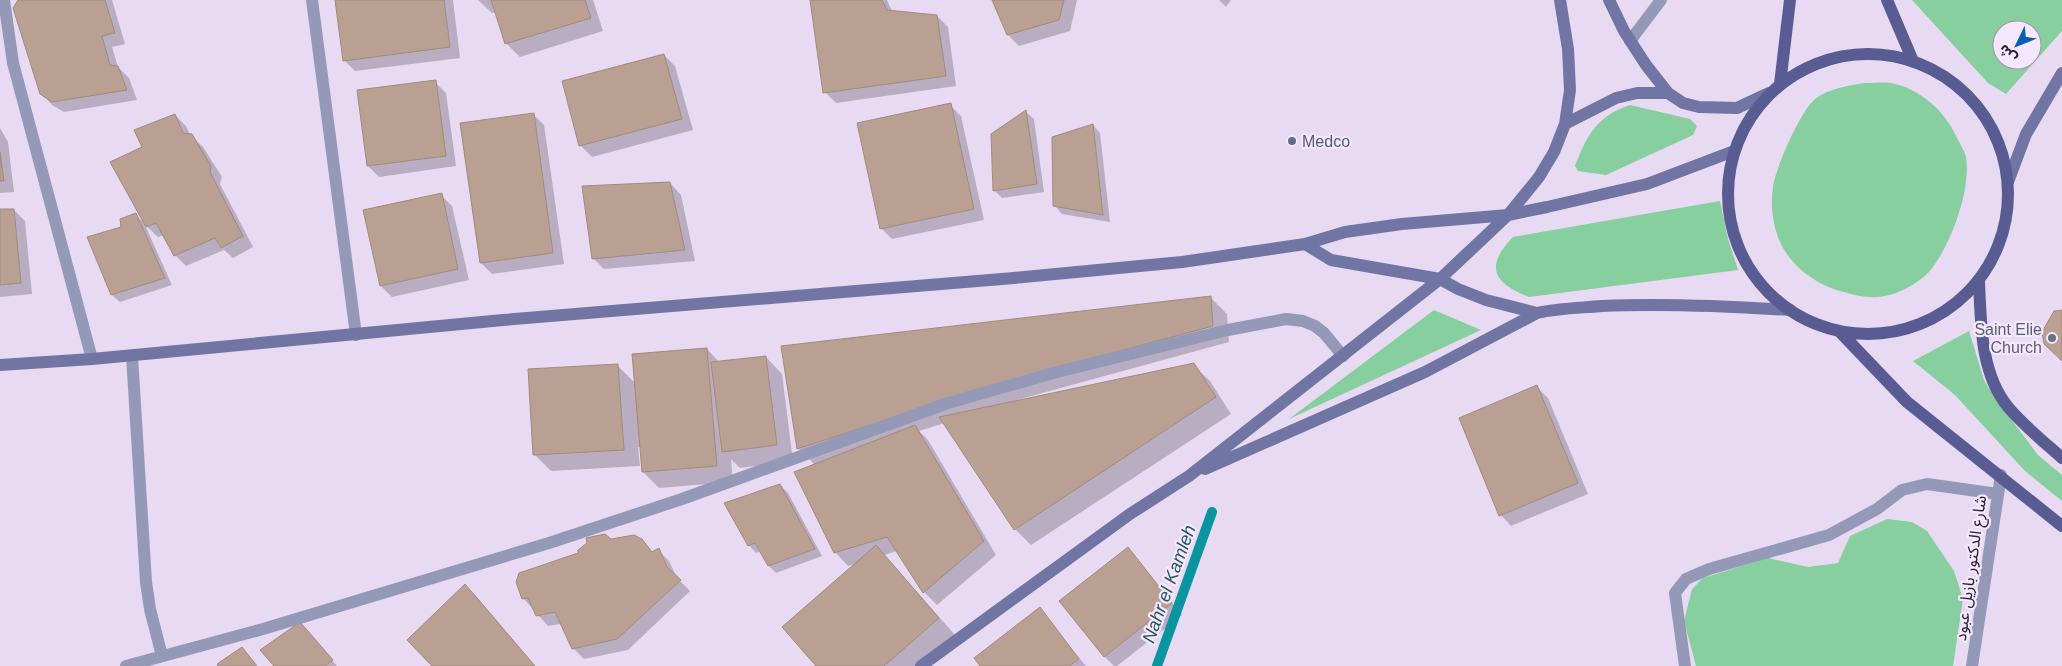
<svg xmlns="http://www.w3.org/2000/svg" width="2062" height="666" font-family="Arial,'Noto Sans Arabic',sans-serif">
<rect width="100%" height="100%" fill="#e8daf2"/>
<!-- green -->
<path fill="#87cf9e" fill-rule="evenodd" d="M1912,0h150v31l-56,63 -18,-11zM2002,30h30v30h-30z
M1865,83c8,0 18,-1 26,0 28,5 54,28 65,53 3,6 8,14 10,21 5,33 -14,84 -33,110 -10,14 -32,26 -48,29 -15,3 -27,0 -41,-4 -25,-6 -50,-23 -62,-46 -9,-18 -12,-39 -9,-59 2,-18 28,-77 42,-88 15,-11 32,-13 50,-16z
M1630,105l60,14 7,7 -4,9 -87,40 -28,-4 -3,-5c12,-31 22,-50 55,-61z
M1720,201l8,38 10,31 -209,27c-37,-14 -44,-31 -16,-60z
M1434,310l47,20 -192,89z
M1969,331l15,49 9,15 45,60 24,20v26l-37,-30 -70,-76 -42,-34z
M1887,519l25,3 15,9 27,40 9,28 -10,67h-257l-12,-45 8,-32 11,-11 65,-20 40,9 30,-4 12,-27z"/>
<!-- shadow -->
<path fill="#0003" d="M19,0h93l13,44 -13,3 6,20 11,11 8,22 -73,12 -12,-7 -11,-12z
M336,0h117l7,58 -105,13 -11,-11z
M478,0h115l10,31 -83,26 -14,-14 -10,-31 -4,1z
M811,0h76l5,11 45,5 11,11 8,59 -120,17 -11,-11z
M994,0h83l-7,31 -51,15 -11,-11z
M1219,0h12l-5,7z
M664,55l11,11 18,64 -101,27 -11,-11z
M435,82l11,11 10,73 -77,11 -11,-11 -10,-74z
M950,105l11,11 23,104 -92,19 -11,-11z
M1026,112l8,7 10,73 -42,6 -7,-7 -3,-56z
M533,114l11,11 20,139 -72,10 -11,-11z
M175,115l11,11 4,9 13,12 19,30 -2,7 33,63 -20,11 -9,-8 -38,16 -11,-11 -11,-20 -6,2 -13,-12 27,60 -52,17 -8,-7 10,-67 14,-13 7,7v-74z
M1093,125l7,8 10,89 -48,-8 -7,-8z
M0,128l8,14 6,50 -14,1z
M670,183l11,12 14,66 -91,8 -11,-11z
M441,195l11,11 17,74 -77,17 -11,-11z
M0,210h14l11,11 7,73 -32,3z
M1210,297l17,17 2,28 -216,59v1l180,-37 17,16 21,33 -200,131 -16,-16 -70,-106 -26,8 9,9 68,115 -59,50 -13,-13 -27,-41 -13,4 71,80 -36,31h-102l41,-103 -10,3 -13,-14 -20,-87 -17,-17z
M707,349l13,14 46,-6 16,17 11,87 -53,7 -9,-9 2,23 -74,6 -16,-16 -2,-25h-3l2,19 -89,5 -17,-17 84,-88 17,17z
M1537,387l11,11 40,96 -77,32 -10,-11z
M780,485l8,8 34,63 -46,17 -7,-7 -8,-15 -5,2 -7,-8z
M641,540l12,12 5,-2 11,11 8,17 13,13 -62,59 -44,9 -11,-11 -12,-24 -13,2 -25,-28 57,-44 30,-13z
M1127,548l55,67 -65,51h-3l-10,-10z
M465,586l11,10 59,70h-101z
M1039,609l47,57h-105z
M308,632l29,34h-62z"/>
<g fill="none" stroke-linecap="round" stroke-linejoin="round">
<!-- stream -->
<path stroke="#0b959e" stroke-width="10" d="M1157,666l55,-154"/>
</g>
<!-- building -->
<path fill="#b9a093" stroke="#a28a7d" d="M18,0h87l10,33 -13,3 8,29 8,1 9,24 -75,12 -12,-8 -27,-86z
M335,0h109l6,47 -107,14z
M491,0h94l6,18 -86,26z
M810,0h72l5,10 50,5 9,61 -123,17z
M992,0h72l-5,20 -52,15z
M664,54l18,65 -103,27 -17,-65z
M436,80l10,76 -79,10 -10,-76z
M951,103l23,106 -94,20 -23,-106z
M1026,110l11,74 -44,7 -2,-57z
M534,113l19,140 -73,10 -20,-140z
M175,114l8,19 9,1 19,32 -1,6 33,64 -22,12 -6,-10 -41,18 -18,-33 -10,4 -36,-65 32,-15 -8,-17z
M1093,124l10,91 -50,-9 -1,-69z
M0,152l4,29h-4z
M670,182l15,68 -93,9 -10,-73z
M442,193l16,76 -78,17 -17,-76z
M0,209h14l7,74 -21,2z
M136,213l29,65 -54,17 -24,-58 34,-10 -1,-8z
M1211,296l2,30 -210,56 -206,67 -16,-103z
M2062,310v51l-18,-17 -2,-12 12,-21z
M707,348l10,118 -75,6 -10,-118z
M766,356l11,89 -55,7 -11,-90z
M1194,363l22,34 -202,133 -75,-113z
M618,364l6,86 -91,5 -5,-86z
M1537,385l41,98 -79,33 -40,-98z
M915,425l69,116 -61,52 -36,-56 -53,16 -40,-81z
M780,484l35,65 -47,17 -13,-23 -7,3 -24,-43z
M605,534l6,5 23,-4 8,4 10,13 7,-4 8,19 14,13 -64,59 -45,10 -17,-37 -19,4 -8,-18 -6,1 -6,-17 3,-9 59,-20v-3l9,-7 -1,-5z
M876,545l63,73 -55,48h-68l-34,-39z
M1128,547l44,56 -68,54 -45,-56z
M465,584l70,82h-103l-25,-26z
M1040,607l39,52 -10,7h-89l-6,-8z
M300,622l33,38 -8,6h-51l-14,-16z
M242,647l15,19h-39l-1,-2z"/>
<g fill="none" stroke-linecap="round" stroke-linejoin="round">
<!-- street -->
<path stroke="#9599b8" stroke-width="12" d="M4,0l9,63 79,296
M312,0l44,335
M1630,41l31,-41
M132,356l14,226 4,27 12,47
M126,666l137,-37 286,-86 133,-44 266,-96 109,-31 171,-42 58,-11 17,2 12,5 9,7 19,23
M1685,666l-10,-73 11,-14 23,-10 120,-34 48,-26 25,-19 25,-6 71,10
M1972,666l29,-191"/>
<!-- secondary -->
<path stroke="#7175a3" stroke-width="12" d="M1609,0l15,31 22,34 22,28 15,10 16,4 38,1 32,-15
M1565,124l51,-26 21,-5h31
M2008,182l18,-48 36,-61
M1305,244l26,16 109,19 18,10 28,11 51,13
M0,365l92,-6 411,-39 511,-42 168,-16 123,-18 40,-12 57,-8 106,-9 39,-8 100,-23 87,-33
M1205,469l220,-97 112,-59c22,-5 43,-5 65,-7 63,-3 126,0 188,4
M921,666l209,-152 59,-38 251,-197 68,-64 31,-38 15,-25 11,-28 5,-34 -2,-41 -8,-49"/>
<!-- primary -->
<path stroke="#585c93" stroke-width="12" d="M1887,0l26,61
M1728 194a140 140 0 1 1 280 0a140 140 0 1 1-280 0Z
M1780,84l10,-84
M1979,281c2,41 1,92 29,126 16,19 36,35 54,51
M1840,332l67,70 155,124"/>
</g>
<!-- markers -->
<circle fill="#5c6f8a" stroke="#f5e7ff" stroke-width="2" cx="1292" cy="141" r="5"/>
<circle fill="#6b7280" stroke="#f5e7ff" stroke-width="2" cx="2052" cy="338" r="5"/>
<g text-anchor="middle" stroke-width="4.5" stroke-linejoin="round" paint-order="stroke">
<!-- service labels -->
<g font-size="16" fill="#4e5e75" stroke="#f5e7ff" text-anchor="start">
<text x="1302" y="147">Medco</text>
</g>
<!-- worship labels -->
<g font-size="16" fill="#5b616d" stroke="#f5e7ff" text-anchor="end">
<text x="2042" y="335">Saint Elie<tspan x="2042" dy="18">Church</tspan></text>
</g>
<!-- street labels -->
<g font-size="16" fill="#27222b" stroke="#f5e7ff">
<text transform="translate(1970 568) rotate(-82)" y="6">شارع الدكتور بازيل عبود</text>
</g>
<!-- water labels -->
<g font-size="18" font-style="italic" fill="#26575b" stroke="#f5e7ff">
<text transform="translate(1169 584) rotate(-70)" y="6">Nahr el Kamleh</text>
</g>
</g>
<!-- north arrow -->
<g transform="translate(2017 45) rotate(227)"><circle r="24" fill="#f5e7ff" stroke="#a398aa"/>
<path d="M0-4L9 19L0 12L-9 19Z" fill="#075eac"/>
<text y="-8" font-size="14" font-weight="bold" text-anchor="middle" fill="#27222b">ش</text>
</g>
</svg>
